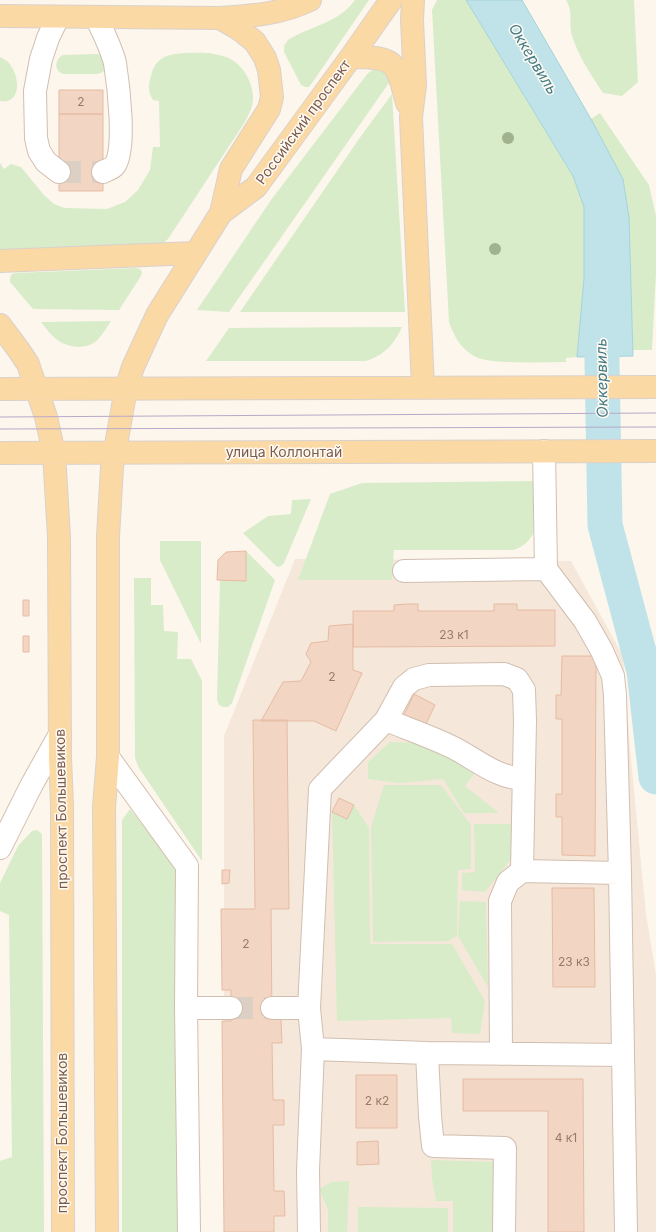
<svg xmlns="http://www.w3.org/2000/svg" width="656" height="1232" font-family="Inter,sans-serif">
<rect width="100%" height="100%" fill="#fdf6ec"/>
<!-- residential -->
<path fill="#f5e8da" d="M295,559l276,2 52,95 7,93 16,165 10,61v257h-432v-496z"/>
<!-- green -->
<path fill="#d8ecc9" d="M355,0h14l-57,83 -3,4h-4l-4,-2 -17,-33v-6l4,-6c22,-14 51,-17 67,-40z
M437,0h29l107,176 11,31v71l-7,79 -11,1v4c-19,0 -78,3 -92,-6 -14,-8 -20,-20 -25,-34l-17,-312z
M566,0h68l4,82 -16,14 -19,-3c-12,-18 -24,-36 -31,-57 -4,-13 2,-23 -6,-36z
M209,53c9,2 19,3 26,9 11,8 18,23 18,36 0,9 -4,16 -8,24l-77,117 -7,6 -161,9v-91l4,6 7,-5 10,3 22,27 11,10 11,4 42,1 18,-7 13,-12 12,-20 3,-23h7l-1,-46 -6,-1c-5,-8 -5,-15 -2,-24 1,-5 4,-13 9,-16 10,-9 36,-7 49,-7z
M98,54l5,3 3,10 -3,5 -5,2h-35c-9,-4 -9,-14 0,-19z
M0,57c3,2 6,3 8,5 9,9 14,31 2,38 -3,2 -7,1 -10,1z
M379,69l5,2 7,9 -162,232 -32,-2 74,-110 97,-127 5,-3z
M392,94l13,218h-165l121,-176z
M600,113l49,72 7,31v57l-4,77h-19l-4,-133 -6,-38 -32,-60z
M136,268l4,1 2,3 -1,4 -22,34 -86,-1 -23,-27v-4l2,-4 4,-1z
M111,321c-4,6 -8,13 -13,18 -10,12 -32,9 -43,-1 -5,-4 -10,-11 -14,-16z
M402,327c-8,17 -17,28 -36,34h-160l23,-33z
M534,481l-1,53c-6,9 -10,13 -20,16h-119l-2,30h-94l32,-86 32,-11z
M311,499l-27,64 -3,3 -3,1 -3,-2 -32,-32 25,-17 23,-2 1,-14z
M160,541h41v103l-41,-84z
M246,551l29,29 -43,123 -4,4h-5l-4,-2 -2,-6 3,-119h26z
M134,578h17v27h12l1,26 14,1 -1,27h14l11,22v180l-63,-93 -4,-10z
M390,742l27,1 39,14 19,16 -10,13 34,27h-35l-21,-34 -44,4 -31,-4v-17z
M384,785h57l30,40v44l-13,1 -1,66 -9,5 -75,1 -2,-115z
M354,805l15,23 1,116h82l33,57 -5,33 -28,-1 -1,-15 -114,3 -5,-209 15,7z
M130,809l47,59v364h-55v-412z
M474,824h39l-1,34 -27,34 -23,-2v-17l13,-1z
M37,830l5,4 2,398h-44v-71l12,-4 -3,-242 -9,-4v-28l18,-37 14,-15z
M460,901l26,1 2,85 -30,-51z
M431,1160l66,2v70h-44v-31h-17l-4,-22z
M349,1181l-2,51h-19v-23l-9,-20 13,-7z
M358,1207l90,1v24h-90z"/>
<!-- water -->
<path fill="#bfe3e8" stroke="#a5d3da" d="M466,0h56l69,119 32,60 6,38 4,139 -56,1 7,-79v-71l-11,-31z"/>
<g fill="none" stroke-linecap="round" stroke-linejoin="round">
<!-- river -->
<path stroke="#bfe3e8" stroke-width="35" d="M601,308l4,217 39,146 12,106"/>
</g>
<!-- building -->
<path fill="#f3d5c3" stroke="#e6bba3" d="M59,90h44v24h-44z
M59,114h44v77h-44z
M246,551v30l-29,-1 1,-20 8,-8z
M23,600h6v16h-6z
M406,604h12v7h76v-7h23v6h38v36l-202,1v-36h41v-6z
M353,624v46l9,3 -26,58 -22,-10h-53l22,-39 18,-1 10,-19 -5,-8 5,-11 17,-2 1,-15z
M23,636h6v16h-6z
M562,656h34l-1,200 -33,-1v-38h-6v-23h6v-75h-6v-24h5z
M414,694l21,11 -10,21 -21,-11z
M253,720h34l2,189h-18l1,110h9l1,24h-10l1,57h11v25h-11l1,66h10l1,25h-11v16h-50l-2,-211h9v-31h-9l-1,-81h34z
M339,798l15,7 -7,14 -15,-7z
M222,870h8l-1,13 -7,1z
M552,888h42l1,99h-42z
M356,1075h41v53h-41z
M463,1079h120l1,153h-36v-121h-85z
M378,1141l1,23 -22,1v-23z"/>
<g fill="none" stroke-linecap="round" stroke-linejoin="round">
<!-- minor-tunnel -->
<path stroke="#dcd0c4" stroke-width="22" stroke-dasharray="22 11" stroke-linecap="butt" d="M59,172h44
M231,1008h41"/>
<defs>
<path id="minor" d="M58,17l-10,21 -7,21 -6,32 1,47 3,13 7,11 13,10
M96,17c7,15 15,30 19,46 3,19 12,90 -1,103 -2,3 -8,4 -11,6
M544,451l2,118 39,52 17,30 11,25 2,19 5,178 6,359
M404,571l142,-2
M386,720c22,9 46,17 68,28 23,12 43,30 70,31
M108,757l79,109 -1,142 3,224
M0,848l31,-62 29,-52
M186,1008h45
M272,1008h37
M313,1049l114,4 196,2
M427,1053l3,63 3,30 72,2 -1,84
M501,1054l-1,-153 8,-19 14,-11
M309,1232l-1,-62 5,-121 -4,-41 11,-219 66,-69 18,-33 10,-8 15,-4 75,-1 13,5 7,11 1,31 -3,150 98,2"/>
<path id="major" d="M413,0l-1,20 3,65 -4,32 12,270
M0,16l220,2c32,-2 61,-4 90,-18
M220,18l19,11 16,13 10,16 4,12 3,27 -3,12 -38,60 -10,44
M351,57c45,0 45,4 56,46
M0,261l195,-8
M0,325l18,24 10,15 18,53 8,36 5,84 1,221 2,47 1,427
M0,389l656,-2
M0,453l656,-2
M107,1232l-3,-425 4,-50v-220l4,-70 14,-78 7,-22 24,-52 64,-102 35,-26 95,-130 40,-57"/>
</defs>
<!-- minor casing -->
<use href="#minor" stroke="#d1beb0" stroke-width="24"/>
<!-- major casing -->
<use href="#major" stroke="#dad1cd" stroke-width="24"/>
<!-- minor -->
<use href="#minor" stroke="#fff" stroke-width="22"/>
<!-- major -->
<use href="#major" stroke="#fbd9a5" stroke-width="22"/>
<!-- tram -->
<path stroke="#b9a8c9" stroke-width="1" d="M0,417l656,-4
M0,429l656,-2"/>
</g>
<!-- trees -->
<g fill="#a0b28e">
<circle cx="508" cy="138" r="6"/>
<circle cx="495" cy="249" r="6"/>
</g>
<g text-anchor="middle" stroke-width="3" stroke-linejoin="round" paint-order="stroke">
<!-- number labels -->
<g font-size="12" fill="#987a6a">
<text x="81" y="106">2</text>
<text x="454" y="639">23 к1</text>
<text x="332" y="681">2</text>
<text x="246" y="948">2</text>
<text x="574" y="966">23 к3</text>
<text x="377" y="1105">2 к2</text>
<text x="566" y="1142">4 к1</text>
</g>
<!-- street labels -->
<g font-size="14" fill="#7a5c4d" stroke="#fffaf3">
<text transform="translate(303 122) rotate(-54)" y="5">Российский проспект</text>
<text x="284" y="457">улица Коллонтай</text>
<text transform="translate(61 809) rotate(-91)" y="5">проспект Большевиков</text>
<text transform="translate(62 1133) rotate(-90)" y="5">проспект Большевиков</text>
</g>
<!-- water labels -->
<g font-size="15" font-style="italic" fill="#437c86" stroke="#fffaf3">
<text transform="translate(533 59) rotate(59)" y="5">Оккервиль</text>
<text transform="translate(602 378) rotate(-91)" y="5">Оккервиль</text>
</g>
</g>
</svg>
